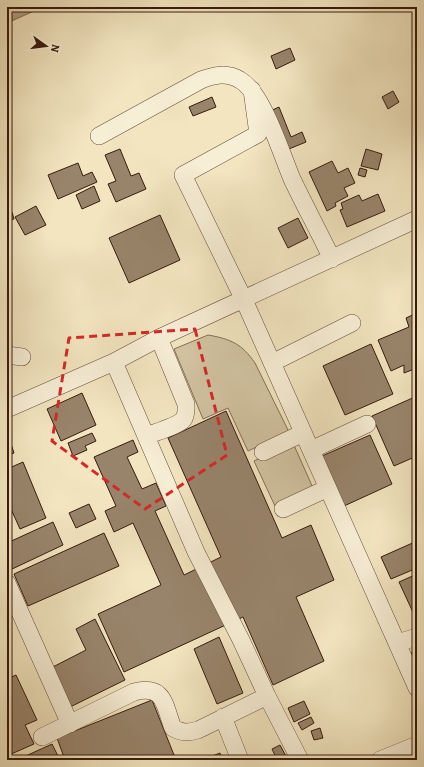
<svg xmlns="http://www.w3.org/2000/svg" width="424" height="767" font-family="Alegreya,serif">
<rect width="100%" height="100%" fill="#f2e5c0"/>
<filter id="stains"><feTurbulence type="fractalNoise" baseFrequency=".005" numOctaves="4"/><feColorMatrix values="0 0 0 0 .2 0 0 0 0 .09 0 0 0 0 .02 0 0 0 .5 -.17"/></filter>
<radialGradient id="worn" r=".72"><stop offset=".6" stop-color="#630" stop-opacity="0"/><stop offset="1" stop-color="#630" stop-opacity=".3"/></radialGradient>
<!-- green -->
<path fill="#d2c3a2" stroke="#846f58" d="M208,335c23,4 34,9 47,28l34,69 -41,19 -20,-43 -25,11 -29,-70z
M293,443l20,45 -38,18 -21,-45z"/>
<!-- water -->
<path fill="#b2a083" stroke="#816b54" d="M7,7h36l-36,16z"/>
<!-- building -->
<path fill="#98846b" stroke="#371b0e" d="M290,48l5,12 -19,9 -5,-13z
M393,91l6,11 -11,7 -6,-12z
M212,97l4,10 -23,9 -4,-9z
M279,107l12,30 11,-5 4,10 -22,9 -16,-39z
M120,149l11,27 8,-3 7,16 -30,13 -8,-18 8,-3 -11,-26z
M366,149l16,5 -4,16 -17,-4z
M332,161l6,12 10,-5 7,15 -11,5 4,8 -13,7 1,3 -9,5 -18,-39z
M78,163l5,13 9,-4 5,10 -39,17 -10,-24z
M360,168l7,2 -2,7 -7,-2z
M94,186l6,15 -18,8 -6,-14z
M378,194l7,17 -38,16 -7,-17 3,-1 -2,-6 18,-8 3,6z
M36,206l10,19 -21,10 -10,-18z
M12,212l2,7 -7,2v-7z
M160,215l20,45 -51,23 -20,-45z
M298,218l10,20 -20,10 -10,-20z
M417,313v55l-13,5v-8l-13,6 -13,-31 31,-13 -3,-9z
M371,344l22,50 -48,21 -22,-49z
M82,393l14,32 -35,16 -14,-32z
M417,396v60l-23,10 -22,-50z
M226,411l56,127 29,-13 23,55 -38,17 28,64 -51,24 -30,-68 -119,55 -26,-58 63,-29 -28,-62 -19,9 -9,-21 11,-5 -22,-49 39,-17 5,12 -11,5 15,32 14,-6 10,23 -11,5 29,64 37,-18 -53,-119z
M7,432l7,21 -7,3z
M92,433l4,8 -11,5 2,4 -14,6 -5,-13z
M370,435l22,49 -48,22 -22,-50z
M23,462l23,56 -26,11 -13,-29v-31z
M89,504l7,15 -20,9 -7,-15z
M53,522l10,23 -53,25 -3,-6v-21z
M104,533l15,33 -91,40 -14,-32z
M417,541v27l-26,11 -10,-22z
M417,574v47l-18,-39z
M95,619l30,61 -59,29 -19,-39 39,-20 -10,-21z
M219,637l24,56 -26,11 -23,-55z
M417,650v21l-8,-17z
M16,675l21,45 -12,5 9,19 -25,11 -2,-5v-71z
M152,700l24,60h-111l-8,-22z
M304,701l6,13 -16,8 -6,-14z
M311,717l3,6 -12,7 -4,-7z
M320,728l3,10 -9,2 -3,-9z
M52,744l8,16h-43z
M280,745l8,15h-11l-5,-11z
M220,753l2,7h-20z"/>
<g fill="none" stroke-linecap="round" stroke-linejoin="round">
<defs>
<path id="minor" d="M252,90l6,44 -75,41 61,125 173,388
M99,136l102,-56c13,-5 26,-8 39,0 23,13 41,73 52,99 13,27 27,53 40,80
M7,355l15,2
M114,362l82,190 45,88 26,56 33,64
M272,363l80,-40
M7,409l107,-47 45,-24 258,-119
M146,436c10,-4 29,-9 37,-16 4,-5 3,-11 3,-16l-27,-66
M311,450l56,-26
M263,452l40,-19
M283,509l45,-21
M7,583l63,141
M397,643l20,-6
M223,717l17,43
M42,737l92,-45c31,-8 30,13 39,36 9,5 15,5 25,2l69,-34
M380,760l37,-15"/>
</defs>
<!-- minor casing -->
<use href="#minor" stroke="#664e3a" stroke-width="18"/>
<!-- minor -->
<use href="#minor" stroke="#f7eed6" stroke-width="17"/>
</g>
<!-- marked area -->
<path fill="none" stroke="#d62828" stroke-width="3" stroke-dasharray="8 5" stroke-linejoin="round" d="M195,329l32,126 -82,54 -93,-68 17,-103z"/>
<!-- margin -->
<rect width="424" height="767" fill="none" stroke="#f2e5c0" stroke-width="24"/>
<rect x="8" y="8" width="408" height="751" fill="none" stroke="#371b0e" stroke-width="2"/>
<rect x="12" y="12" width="400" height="743" fill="none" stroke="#371b0e"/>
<!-- north arrow -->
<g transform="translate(46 46) rotate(104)" stroke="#f7eed6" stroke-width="3" paint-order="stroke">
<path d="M0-3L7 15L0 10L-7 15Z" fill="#371b0e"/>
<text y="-6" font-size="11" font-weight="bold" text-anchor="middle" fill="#371b0e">N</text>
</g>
<rect width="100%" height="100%" filter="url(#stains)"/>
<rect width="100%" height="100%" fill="url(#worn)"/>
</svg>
